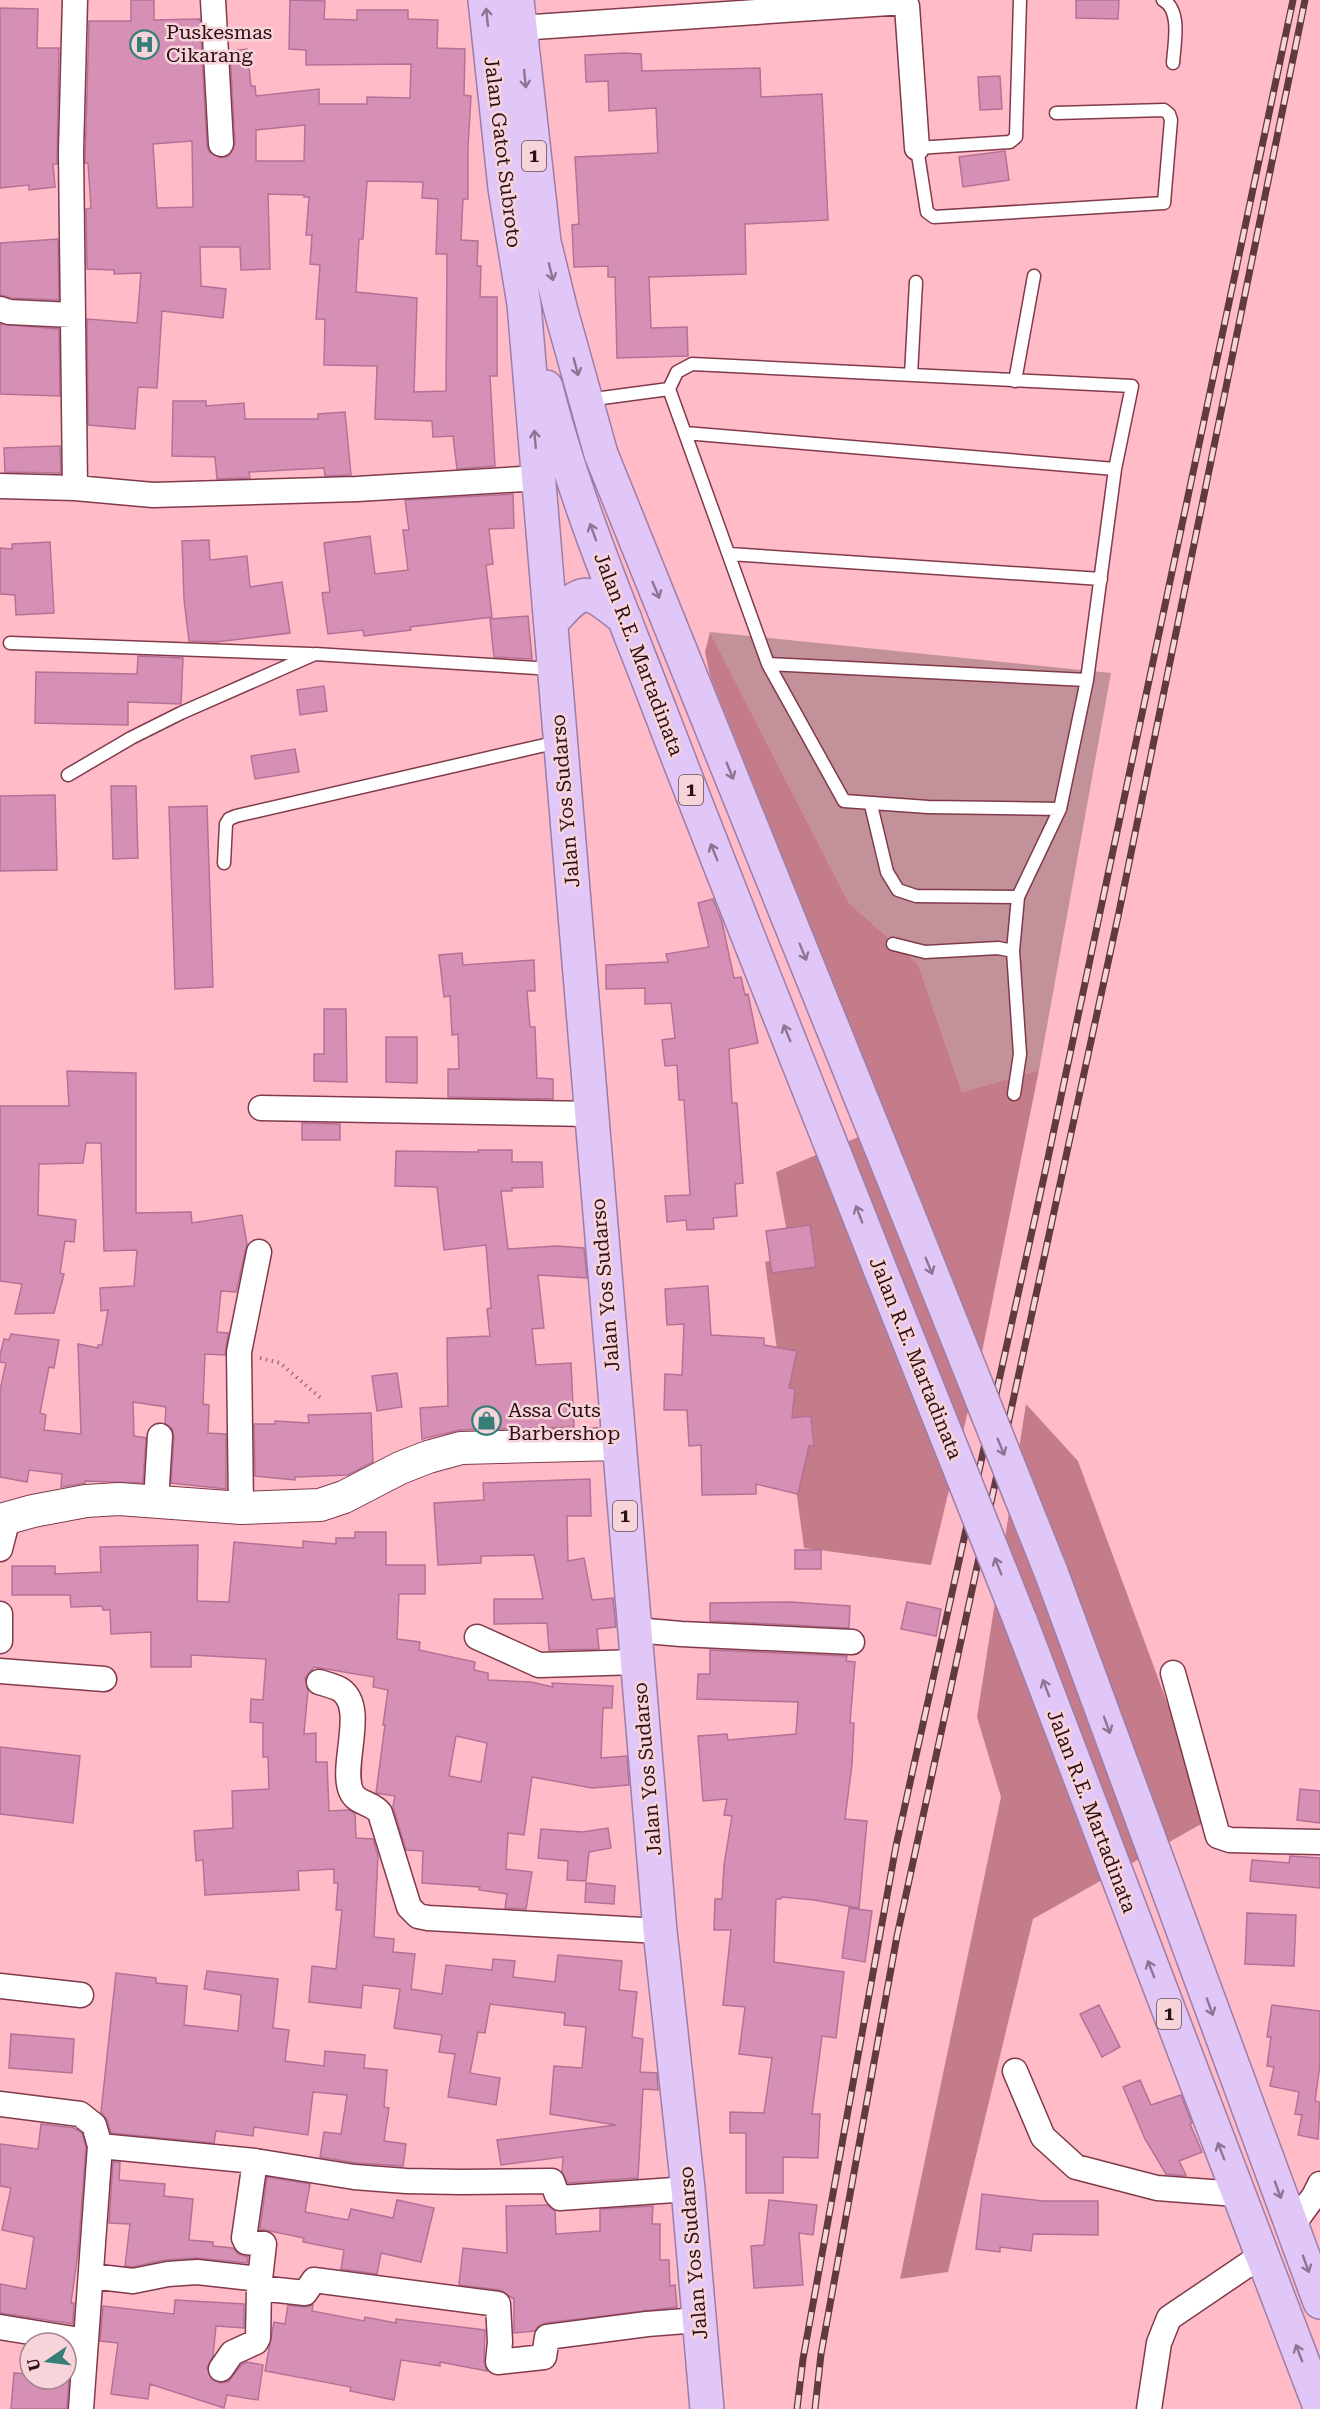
<svg xmlns="http://www.w3.org/2000/svg" width="1320" height="2409" font-family="'Roboto Serif',serif">
<rect width="100%" height="100%" fill="#ffbcc8"/>
<!-- green -->
<path fill="#c2919a" d="M710,632l401,41 -72,397 -77,22 -44,-128 -69,-61z"/>
<!-- forest -->
<path fill="#c57c8a" d="M710,632l139,271 69,61 44,128 77,-22 -58,287 -50,208 -127,-17 -39,-286 26,-7 -15,-83 113,-48 -179,-448 -5,-24z
M1026,1404l52,57 132,358 -177,100 -85,353 -48,7 101,-482 -24,-80z"/>
<!-- building -->
<path fill="#d790b5" stroke="#b57195" stroke-width="1.5" fill-rule="evenodd" d="M131,0h23v20l46,-1 7,126 2,7 12,6 8,-2 6,-12 -5,-93 17,-2 4,37h4l1,10 63,-7v15h48v-7l43,1 1,-34 -105,1v-15l-17,-1 1,-49 35,1 -1,18 33,1v-10h51v9l30,1 -1,28 28,1 -1,46 7,1 -3,51v52h-5l-2,41 17,1 -1,25h4l-1,31h17v79h-7l5,90 -38,3 -4,-33 -20,1 -1,-16 -57,-2 2,-53 -53,-1 1,-46h-9l4,-54 -10,-1 2,-29h-6l3,-38h-5v-2l-36,-1 2,75 -29,1 -1,-23h-40l1,39 25,3 -3,29 -61,-7 -5,77 -19,-1 -3,42 -47,-4 -1,-106 50,4 4,-50 -27,1v-4l-27,-1 -1,-60 5,-1 -3,-45h-3l4,-142h42zM305,125l-1,36h-48v-31zM192,141l1,66 -36,1 -4,-64zM367,181l56,1 -1,16 16,1 -2,55h11l-1,137 -32,1 3,-94 -61,-6 3,-53h4z
M1076,0h43l-1,19 -42,-1z
M0,8l38,1 -1,39h22l-2,116h-4l2,23 -26,3v-5l-29,3z
M625,53l16,1 1,17 118,-3 1,29 61,-3 6,126 -83,4 1,50 -97,3 2,51 36,-1 1,29 -71,2 -2,-81h-7v-11l-34,1 -2,-42 7,-1 -4,-67 83,-4 -2,-45 -47,3 -1,-30 -22,1 -1,-27z
M1000,76l2,33 -22,1 -2,-33z
M1005,151l4,29 -46,7 -4,-30z
M58,239l1,61 -47,-2 -12,-3v-52z
M0,324l59,5 1,67 -60,-2z
M173,401h33v5l38,-3 1,16h73v-5l27,-2 6,63 -26,1 -1,-8 -75,4 1,6 -33,1 -2,-22 -43,-1z
M60,446l1,27 -56,-1 -1,-24z
M513,494l1,34 -25,1 4,35 -7,1 6,52 -82,10 1,3 -47,6 -1,-6 -35,4 -6,-41 8,-1 -6,-49 46,-7 5,38 33,-4 -5,-40h6l-4,-30z
M209,540l1,20 37,-4 3,31 32,-5 8,51 -74,9 -27,-1 -5,-42 -2,-58z
M50,542l4,71 -38,2 -1,-20 -15,-1v-46l12,1v-5z
M528,616l4,43 -38,-2 -4,-38z
M138,656l45,2 -2,46 -53,-2v23l-93,-2 1,-51 101,2z
M324,686l3,25 -27,4 -3,-25z
M295,749l4,23 -44,7 -4,-23z
M111,786h25l2,72 -25,1z
M55,795l2,75 -57,1v-75z
M207,806l6,181 -38,2 -6,-182z
M713,899l9,23 12,56 7,-1 4,18 3,-1 10,49 -29,6 3,54h5l6,80 -8,1 2,32 -24,2 1,11 -27,1 -1,-10 -19,2 -2,-26 25,-1 -6,-95h-5l-2,-35 -12,1 -3,-26 13,-2 -4,-35 -26,1v-16l-39,1v-24l62,-3 -2,-8 43,-7 -11,-44z
M462,953l1,12 71,-5 1,31h-8l3,36h5l2,51 16,1v20l-105,-2v-28h11l-1,-35 -6,1 -2,-39 -6,1 -5,-42z
M324,1009h22l1,73 -33,-1v-27h10z
M386,1037h31v46l-31,-1z
M67,1071l69,2v140l55,-1 1,11 50,-8 5,29 -11,48 -15,-1 -4,41 11,1 -3,22 -20,-1 -2,50 6,1 -1,28 18,1v55l-55,-6 3,-46 -2,-8 -7,-6 1,-16 -33,-5 1,34 12,2 -3,45 -58,-2v2l-24,4 1,-13 -33,-4 -2,12 -27,-5v-87l6,-27 -6,-1v-7l4,-16 5,1 2,-6 48,6 -5,28 -5,-1 -9,46 6,2 -2,15 37,4 -3,-90 20,4v-3h4l6,-35 -7,1 -1,-23 34,-2 3,-36 -33,1 -3,-108h-15l-3,20 -44,1 -1,51 38,5 -2,22 -9,-1 -5,32 4,1 -10,39 -39,1 7,-30 -22,-3v-175h69z
M302,1123l38,1v16h-38z
M478,1150h34v12h30l1,25 -31,1v3h-11l7,58 49,-3 27,2 3,30 -49,-3 6,53 -12,1 4,36 35,-2 3,64 -114,3 -38,9 -2,-31 28,-2 -1,-68 43,-2 -3,-27 4,-1 -5,-63 -42,5 -7,-63 -42,-1 1,-35 82,1z
M810,1225l6,42 -44,6 -6,-42z
M708,1286l3,49 53,3v7l33,6 -8,37 6,1 -3,29 19,-2 3,30h-5l-11,48 -42,-10v10l-54,1 -1,-50 -12,1 -2,-36h-23l1,-36 17,1 2,-51 -17,1 -2,-36z
M397,1373l5,34 -25,4 -5,-35z
M371,1413l2,49 -25,13 -53,2v3l-40,-4 -1,-52h21v-3l34,2 -1,-8z
M590,1479l1,37h-24l1,45 16,-3 8,42 21,-2 3,29 -19,2 2,20 -50,1 -2,-27 -53,1v-25h49l-9,-44 -53,1v7l-43,2 -4,-62 50,-3 -1,-17z
M355,1532h31v33h39v29h-26l-2,45 23,3 -1,8 56,12 -1,8 14,3v7l43,2 22,5 -1,-4 61,3 -1,22h-9l-2,50 26,-2 2,29 -37,3 -60,-11 -8,58 -16,-2 -2,36 26,3 -6,37 -21,-1 2,-14 -28,-4 1,-3 -58,-4 1,-32 -17,-1 -13,-43 2,-11 -19,-3 9,-68h-2l5,-35 -15,-3 1,-10 -60,-10 -9,11 3,12 -4,44 12,-1v29h11l2,49 20,-1 6,4 1,24 17,1 5,17 -4,81 20,2 -1,13 22,2 -4,35 31,5 4,-29 46,5 1,-11 22,2 -2,16 42,5 3,-27 64,6 -3,29 18,2 -5,45 11,2 -3,33 17,1 1,17 -15,-1 -5,89 -70,5 -6,-11 1,-15 -62,8 -4,-25 119,-15 -66,-11 4,-48 28,2 4,-41 -22,-2 1,-12 -75,-9 -5,29 -7,-1 -8,41 30,5 -4,27 -48,-8 7,-43 -16,-2 3,-17 -48,-7 6,-39 -37,-4 -2,23 -52,-6 3,-36 24,3 6,-59h-6l2,-27h-4v-14l-36,2 1,19 -94,5 -2,-35 -7,1 -2,-30 39,-3 -1,-37 37,-2 -1,-32h-5v-34l-13,-1 1,-23 12,1 3,-41 -75,-4v12h-40v-35l-40,2 -1,-24h-7l-1,-4 -31,1 -1,-12h-58v-29h43v8l46,-2 -1,-25 98,-2 -1,56 32,1 5,-60 69,6v-7l33,3v-6h19zM456,1736l31,7 -6,39 -32,-6z
M795,1550h26v19h-26z
M790,1602l60,4 -1,22 -139,-7v-18z
M907,1602l34,7 -5,27 -35,-7z
M710,1650l137,6 -1,5 9,1 -5,61h4l-2,41 -7,55 22,2 -8,87 -45,-8 -32,-3 -1,2h-5l-2,63 70,10 -8,66 -14,-2 -10,78h8l-2,44 -35,-1v36h-37v-60h-16v-21l34,1 8,-55 -33,-4 6,-47 -22,-2 8,-75h-17l1,-31h7l2,-34 8,-49 -8,-1 3,-16 -24,2 -5,-65 29,-2 1,6 68,-6 2,-32 -101,-3 1,-25h12z
M0,1747l80,9 -7,67 -73,-9z
M1300,1789l20,2v32l-23,-3z
M608,1828l3,20 -22,4 -3,29 -19,-1 1,-19 -30,-3 3,-29 42,3z
M1290,1856l30,2v30l-70,-7 2,-21 37,3z
M586,1883l29,3 -1,18 -29,-2z
M849,1908l23,3 -7,51 -23,-4z
M1247,1913l49,2 -2,51 -49,-2z
M207,1971l71,8 -5,49 16,2 -4,31 39,5 1,-15 40,4 -1,13 23,2 -3,37 5,1 -5,33 22,3 -3,22 -47,-3 -36,-6 4,-25 17,2 6,-39 -34,-3 -5,43 -54,-8 -1,9 -37,-5 -2,12 -103,-10 -4,-13 -6,-8 15,-139 40,5v5l31,3 -3,39 54,6 3,-36 -37,-6z
M1099,2005l21,42 -18,10 -22,-43z
M1272,2005l48,6v53l-5,37 5,1 -2,37 -20,-4 4,-20 -7,-1 4,-22 -29,-6 4,-19 -7,-1 4,-29h-4z
M11,2034l63,5 -2,34 -63,-5z
M1140,2080l11,25 30,-10 11,28 -2,1 12,28 -23,9 7,14 -1,1 -19,-2 -21,-35 -22,-52z
M41,2124l33,4 8,5 4,14 -8,105 -7,51h3l-1,21 -73,-11v-29l26,5 8,-52 -32,-7 9,-42 -11,-2v-42l38,5z
M113,2162h7l-1,18 46,4 -1,12 29,3 -4,41 24,2v4l20,2 5,6 10,3 -1,6 -51,-5 -31,2 -33,7 -7,-1 5,-42 -21,-1z
M267,2177l43,7 -5,28 43,8 3,-11 42,9 4,-18 37,8 -13,54 -40,-9 -4,21 -36,-5 3,-19 -41,-8 1,-4 -44,-9z
M982,2194l61,7h55v34l-65,-1 -2,17 -31,-4v5l-24,-3z
M769,2200l48,5 -4,30 -14,-2 4,52 -49,3 -3,-42 13,-1z
M547,2205l8,6 1,23 44,-3v-22l53,-3 -1,18h8v36h9l1,26 5,-1 2,22 -132,16 -7,3 -3,5 -21,2v-34l-14,-9 -41,-5 4,-37 44,5 -1,-47z
M175,2300l69,4v24l-28,-2 -3,30 -6,12 5,12 8,3 8,-1 14,-18 5,-2 16,3 -5,35 -31,-5 -3,13 -74,-24 -2,15 -37,-5 7,-51 -18,-2 3,-35 71,8z
M288,2305l16,2 9,-2 -1,6 52,10 1,-4 31,6v-4l89,11 -1,31 3,10 -47,-9v4l-39,-6 -7,40 -44,-9 1,-4 -86,-16 9,-49 11,2z
M66,2352l5,1 -2,21h-3z
M14,2373l16,1v5h39l-2,30h-56z"/>
<g fill="none" stroke-linecap="round" stroke-linejoin="round">
<defs>
<path id="service" d="M1020,0l-4,137 -6,5 -93,6 10,64 7,5 230,-14 7,-83 -2,-6 -5,-4 -108,3
M1163,0c19,10 11,45 10,63
M911,375l5,-93
M1015,381l19,-105
M587,400l82,-11
M685,433l430,36
M729,554l372,25
M10,643l301,11
M768,664l319,16
M68,775l63,-37 50,-25 134,-59 238,15
M871,805l16,67 11,18 18,6 102,1
M224,863l2,-39 3,-5 7,-3 322,-74
M893,944l32,8 73,-4 15,3
M1014,1094l6,-40 -7,-103 5,-54 42,-88 27,-129 28,-211 17,-83 -440,-22 -15,8 -8,17 99,275 76,137 84,6 132,2"/>
<path id="minor" d="M213,0l8,144
M519,28l385,-26 3,4 10,142
M0,309l9,3 63,3
M0,486l75,2 78,7 204,-6 182,-11
M75,488l-4,-337 4,-151
M261,1108l330,6
M156,1501l4,-65
M241,1508l-2,-156 20,-100
M0,1549l8,-31
M0,1614v27
M635,1630l46,4 171,8
M477,1637l62,28 99,-3
M0,1671l104,8
M1173,1673l45,163 12,4 90,2
M319,1682c6,2 16,4 22,8 26,18 -1,75 10,101 5,13 21,11 29,22l29,94 9,9 10,2 232,13
M0,1986l81,9
M1015,2071l28,66 33,30 81,21 80,6
M0,2104l80,10 14,11 6,21 -19,263
M100,2146l155,15 99,16 52,4 55,1 91,-1 5,14 3,3 128,-9
M1292,2226l22,-30 6,-12
M91,2276l42,5 35,-7 29,-2 63,7
M259,2288l46,5 9,-13 184,24 2,38 -2,20 46,-5 3,-20 100,-13 52,-4
M0,2327l86,14
M221,2369l11,-16 24,-11 2,-4 1,-50 5,-44 -18,-2 -2,-4 11,-77
M1149,2409l10,-66 10,-25 93,-63"/>
<path id="tertiary" d="M0,1520l33,-9 53,-10 33,-2 122,9 79,-3 24,-8 56,-29 28,-11 33,-9 158,-4"/>
<path id="trunk" d="M485,0l20,188 19,116 136,1627 28,258 19,220
M517,0l27,242 17,69 40,143 306,758
M546,387c28,111 74,219 115,326 71,186 146,370 219,556
M551,623c33,-38 35,-35 74,-4
M1051,1572l269,730
M1020,1620l300,787"/>
</defs>
<!-- service casing -->
<use href="#service" stroke="#803a4a" stroke-width="15"/>
<!-- minor casing -->
<use href="#minor" stroke="#803a4a" stroke-width="27"/>
<!-- tertiary casing -->
<use href="#tertiary" stroke="#803a4a" stroke-width="34"/>
<!-- trunk casing -->
<use href="#trunk" stroke="#9c7da8" stroke-width="36"/>
<!-- path -->
<path stroke="#a3707a" stroke-width="4" stroke-dasharray="1.5 4.5" stroke-linecap="butt" d="M260,1358l20,5 43,37"/>
<!-- service -->
<use href="#service" stroke="#fff" stroke-width="12"/>
<!-- minor -->
<use href="#minor" stroke="#fff" stroke-width="24"/>
<!-- tertiary -->
<use href="#tertiary" stroke="#fff" stroke-width="32"/>
<!-- trunk -->
<use href="#trunk" stroke="#e0c7f8" stroke-width="33"/>
<defs>
<path id="rail" d="M797,2409l6,-50 93,-513 148,-669 249,-1177
M815,2409l6,-55 76,-418 222,-1024 186,-912"/>
</defs>
<!-- rail casing -->
<use href="#rail" stroke="#603941" stroke-width="7"/>
<!-- rail -->
<use href="#rail" stroke="#f6d4d9" stroke-width="4.5" stroke-dasharray="14" stroke-linecap="butt"/>
<defs>
<path id="trunk-bridge" d="M907,1212l144,360
M880,1269l140,351"/>
</defs>
<!-- trunk-bridge casing -->
<use href="#trunk-bridge" stroke="#9c7da8" stroke-width="36" stroke-linecap="butt"/>
<!-- trunk-bridge -->
<use href="#trunk-bridge" stroke="#e0c7f8" stroke-width="33"/>
</g>
<!-- one-way arrows -->
<defs><path id="oneway-shaft" d="M-6 0H5M1.5-3L5.5 0L1.5 3" fill="none" stroke-width="1.6" stroke-linecap="round" stroke-linejoin="round" transform="scale(1.5)"/></defs>
<g stroke="#8f7492">
<use href="#oneway-shaft" transform="translate(487 17) rotate(-96)"/>
<use href="#oneway-shaft" transform="translate(525 79) rotate(84)"/>
<use href="#oneway-shaft" transform="translate(551 272) rotate(76)"/>
<use href="#oneway-shaft" transform="translate(576 367) rotate(75)"/>
<use href="#oneway-shaft" transform="translate(535 439) rotate(-95)"/>
<use href="#oneway-shaft" transform="translate(593 532) rotate(-110)"/>
<use href="#oneway-shaft" transform="translate(656 590) rotate(67)"/>
<use href="#oneway-shaft" transform="translate(730 771) rotate(68)"/>
<use href="#oneway-shaft" transform="translate(714 852) rotate(-112)"/>
<use href="#oneway-shaft" transform="translate(803 952) rotate(68)"/>
<use href="#oneway-shaft" transform="translate(787 1033) rotate(-112)"/>
<use href="#oneway-shaft" transform="translate(859 1214) rotate(-111)"/>
<use href="#oneway-shaft" transform="translate(929 1266) rotate(68)"/>
<use href="#oneway-shaft" transform="translate(1001 1447) rotate(68)"/>
<use href="#oneway-shaft" transform="translate(998 1566) rotate(-112)"/>
<use href="#oneway-shaft" transform="translate(1046 1688) rotate(-111)"/>
<use href="#oneway-shaft" transform="translate(1107 1725) rotate(70)"/>
<use href="#oneway-shaft" transform="translate(1151 1969) rotate(-111)"/>
<use href="#oneway-shaft" transform="translate(1210 2007) rotate(70)"/>
<use href="#oneway-shaft" transform="translate(1221 2151) rotate(-111)"/>
<use href="#oneway-shaft" transform="translate(1278 2190) rotate(70)"/>
<use href="#oneway-shaft" transform="translate(1306 2264) rotate(70)"/>
<use href="#oneway-shaft" transform="translate(1299 2353) rotate(-111)"/>
</g>
<!-- icons -->
<defs>
<symbol id="hospital-ring" viewBox="-11 -11 22 22"><circle r="9.5" fill="#f6d4d9" stroke="#377e78" stroke-width="1.5"/><path d="M-5-5h3v3.5h4V-5h3V5h-3V1.5h-4V5h-3Z" fill="#377e78"/></symbol>
<symbol id="shop-ring" viewBox="-11 -11 22 22"><circle r="9.5" fill="#f6d4d9" stroke="#377e78" stroke-width="1.5"/><path d="M-5-2.5h2.3a2.7 3.5 0 0 1 5.4 0H5L5.5 6h-11ZM-1.5-2.5h3a1.5 2.3 0 0 0-3 0Z" fill="#377e78"/></symbol>
</defs>
<g fill-rule="evenodd">
<use href="#hospital-ring" x="128" y="28" width="33" height="33"/>
<use href="#shop-ring" x="470" y="1404" width="33" height="33"/>
</g>
<g text-anchor="middle" stroke-width="5" stroke-linejoin="round" paint-order="stroke">
<!-- shield labels -->
<g fill="#f6d4d9" stroke="#694950" stroke-width="1.5">
<rect x="522" y="141" width="24" height="30" rx="4.5"/>
<rect x="679" y="775" width="24" height="30" rx="4.5"/>
<rect x="613" y="1501" width="24" height="30" rx="4.5"/>
<rect x="1157" y="1999" width="24" height="30" rx="4.5"/>
</g>
<g font-size="18" font-weight="bold" fill="#2c0e15">
<text x="534" y="162">1</text>
<text x="691" y="796">1</text>
<text x="625" y="1522">1</text>
<text x="1169" y="2020">1</text>
</g>
<!-- poi labels -->
<g font-size="20" fill="#2c0e15" stroke="#f6d4d9" text-anchor="start">
<text x="166" y="39">Puskesmas<tspan x="166" dy="23">Cikarang</tspan></text>
<text x="508" y="1417">Assa Cuts<tspan x="508" dy="23">Barbershop</tspan></text>
</g>
<!-- street labels -->
<g font-size="20" fill="#2c0e15" stroke="#f6d4d9">
<text transform="translate(503 152) rotate(83)" y="7">Jalan Gatot Subroto</text>
<text transform="translate(639 654) rotate(69)" y="7">Jalan R.E. Martadinata</text>
<text transform="translate(565 801) rotate(-95)" y="7">Jalan Yos Sudarso</text>
<text transform="translate(605 1285) rotate(-95)" y="7">Jalan Yos Sudarso</text>
<text transform="translate(916 1358) rotate(68)" y="7">Jalan R.E. Martadinata</text>
<text transform="translate(647 1769) rotate(-95)" y="7">Jalan Yos Sudarso</text>
<text transform="translate(1092 1811) rotate(69)" y="7">Jalan R.E. Martadinata</text>
<text transform="translate(693 2253) rotate(-95)" y="7">Jalan Yos Sudarso</text>
</g>
</g>
<!-- north arrow -->
<g transform="translate(48 2361) rotate(256)"><circle r="28" fill="#f6d4d9" stroke="#a5858b" stroke-width="1.5"/>
<path d="M0-4.5L10 22L0 15L-10 22Z" fill="#377e78"/>
<text y="-9" font-size="16" font-weight="bold" text-anchor="middle" fill="#2c0e15">U</text>
</g>
</svg>
